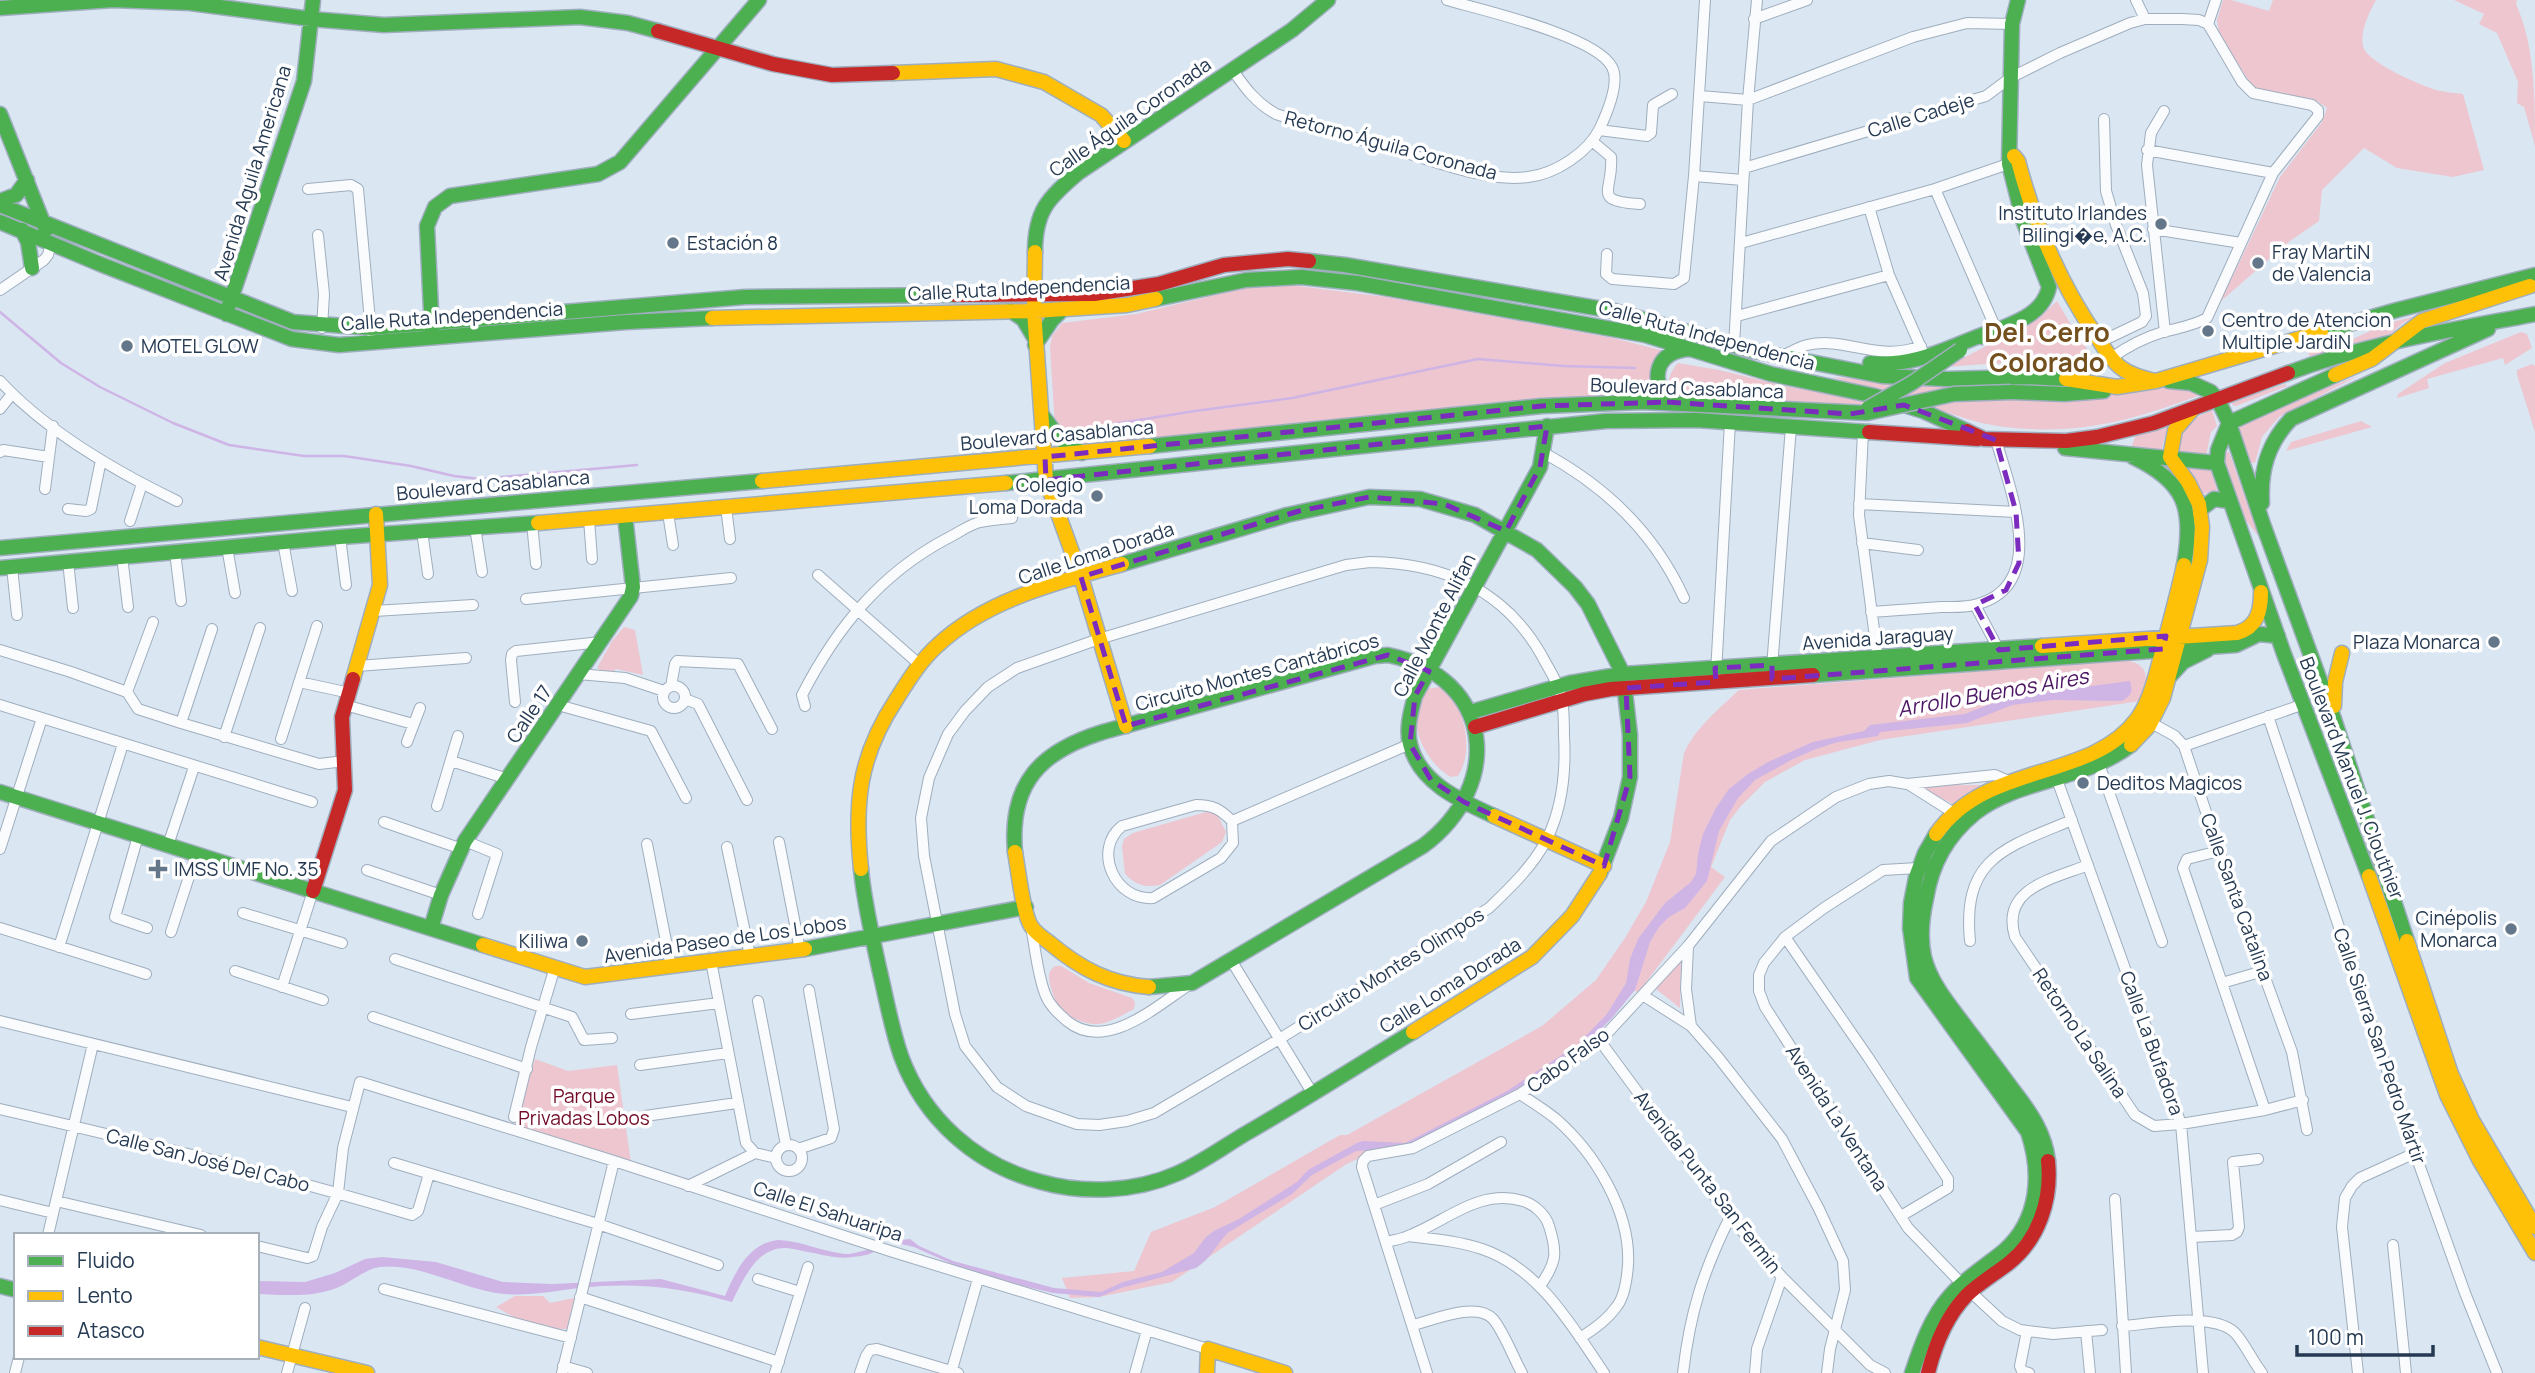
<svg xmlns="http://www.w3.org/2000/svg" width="2535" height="1373" font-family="Manrope,sans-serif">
<rect width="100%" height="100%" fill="#dae6f2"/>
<!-- green -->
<path fill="#edc6d0" d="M2223,0h8l38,11 4,-11h103c-7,13 -16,30 -13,46 3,16 57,39 73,44 8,2 18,3 27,4l21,76 -31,7 -56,-9 -33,-20 -42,42 -3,31 -29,20 -69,60 59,-124 42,-55 5,-14 -10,-7 -48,-8 -16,-5 -34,-55 -2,-13z
M2454,0h63l-1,4c19,42 19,95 19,142l-11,-39 -7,-4 1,-21 -21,-49 -18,-9 5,-10z
M1282,284l104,13 227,41 55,14 -12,47 -571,49 -30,-21 -5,-79 2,-12 10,-13 74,-9 109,-26z
M2057,301l20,34 26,36c-52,-10 -103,-9 -156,-4l93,-50z
M2419,315l-16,8 -13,11 -80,23 -2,-5 45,-13 32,-15z
M2521,332l6,2 5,14 -27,17 -2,-7 -76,21 2,9 -32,10 1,-4 47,-31z
M1678,363l41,7 70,17 87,15 -24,3 -178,-9c-10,-10 -4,-25 4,-33z
M2532,364l3,2v66l-18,-57v-5z
M2360,375l-81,42 -17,20 -7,26 -9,-1 -8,-32 2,-4 13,-10z
M1832,377l120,9 -47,14z
M2285,384l2,2 -51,20 -4,-1 1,-4z
M2171,387h13l19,7c-72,27 -128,43 -205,32 -23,-3 -45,-12 -67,-19l39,-8 117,-1z
M2212,410l5,16 -6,6 -5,24 -29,-3c-2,-25 15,-34 35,-43z
M2361,421l11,6 -86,24 5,-9z
M2168,424l-7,28 -30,-4 5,-14z
M2224,452h5l30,85 -15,-19 -19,-58z
M2185,464h15l11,6 6,20 -14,4z
M624,627l11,3 8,45 -27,-6 -3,3 -11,-1 -5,-3 15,-27z
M2122,660c29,3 27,19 18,41l-260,39 -75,20 -40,22 -24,24 -11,14 -19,47 14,10 -87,116 -3,-3 -51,55 -74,52 -103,51 -40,6 -22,11 -173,117 -73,15 -29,1 -8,-20 72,-7 17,-39 64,-25 125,-72h7l195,-109 54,-46 29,-42 21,-36 24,-60 14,-89c12,-26 35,-44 55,-63z
M1440,687l13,6c11,25 21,58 5,83l-7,1c-28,-16 -47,-58 -26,-88z
M1955,785h30l-32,19 -31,-16z
M1206,812l11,2 9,18 -4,10 -62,43c-15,3 -24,0 -35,-11l-3,-28 2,-7 9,-6z
M1681,959l-1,49 -24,-19z
M1055,966h6l28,17 43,15 3,4 -1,7c-12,6 -28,17 -42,15 -8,-1 -24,-7 -30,-13 -6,-6 -14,-28 -13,-37 1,-4 3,-5 6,-8z
M535,1059l33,12 49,-6 14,98 -116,-39z
M515,1296h28l7,7 24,-5 -7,31 -34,-1 -37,-21z"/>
<!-- water -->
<path fill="#ceb5e5" d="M2130,681c3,11 2,14 -8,20l-69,-1 -41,5 -45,18 -87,9 -2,4 -40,6 -22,7 -23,10 -38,21 -17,18 -19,33 -12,50 -22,27 -16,9 -10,10 -9,15 -15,48 -23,28 -31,31 -66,46 -108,53 -51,3 -44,24 -20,19 -63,38c-13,12 -18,27 -33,36l-75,20 -22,9 -46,-4 -46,-11 -55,-18 -38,-17 -17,-4 4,-3 9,-1 9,7 34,15 101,27 47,4 22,-10 39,-10 22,-13 10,-6 12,-16 8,-6 25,-12 58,-37 11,-12 49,-27 6,-2 42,2 102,-52 70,-46 30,-31 19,-31 4,-24 8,-20 27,-36 26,-21 5,-8 2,-20 5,-20 13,-26 13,-19 19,-15 20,-12 45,-20 51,-11 6,-6 95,-11 43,-17z
M778,1240c24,1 45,12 67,14 12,0 22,-6 33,-5 -7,6 -16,7 -25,8 -13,2 -26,-1 -39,-4 -8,-1 -18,-4 -27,-5 -30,-2 -44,32 -55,54 -53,-15 -97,-20 -153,-14 -25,3 -49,8 -74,6 -41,-3 -85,-32 -125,-27 -14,2 -27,13 -39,19 -25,12 -56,9 -84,8v-13l48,1 30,-9 30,-14 17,-2 54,5 67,20 49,2 109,-5 64,17c10,-24 24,-53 53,-56z"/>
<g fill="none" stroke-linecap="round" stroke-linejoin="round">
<!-- stream -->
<path stroke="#ceb5e5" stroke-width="2.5" d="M0,312l61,51 39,24 73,36 56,22 75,11h40l67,10 43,10 26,3 157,-14
M1082,429l113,-18 97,-13 186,-39 86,7 71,2"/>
<defs>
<path id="street" d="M2136,0l9,19
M1754,19l53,-19
M2208,24l8,-24
M1232,69c13,19 24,34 44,45 39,13 78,23 117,35 39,11 94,34 135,28 27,-3 60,-24 72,-49 7,-15 20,-46 12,-61 -16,-31 -130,-57 -165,-67
M1700,96l48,4 165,-63 54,-14 45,1
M2164,111l-13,22 -4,32 18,167
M1599,130l48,6 4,-3 2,-28 19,-11
M1592,141l19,16c3,34 -21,44 29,47
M2147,150l126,23
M1744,168l242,-72 24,-18 50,-25 70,-30 15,-4h37l17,1 9,4 34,58 11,11 59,12 6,5v6l-45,57 -66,145c-14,8 -29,10 -44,14 -20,6 -35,14 -52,26
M1694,176l49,4
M308,189l43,-4 7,4 13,143
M1935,189l61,140
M1869,207l20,68 37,84
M2153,229l88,14
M318,235l6,59 -2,34
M1741,243l194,-54 79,-27
M1607,254l-1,20 6,5 62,5 10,-6 10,-102 11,-176
M0,290l44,-30 4,-5 3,-12
M1737,316l152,-41
M2100,342l42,-20 4,-6 -3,-23 -27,-68 -10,-34 -2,-72
M1734,346l14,-246 9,-100
M1783,356c7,-4 16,-9 24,-11 39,-9 71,18 114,1
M0,381c47,51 115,90 177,120
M0,409l12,-15
M1863,432l-4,83 19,145
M0,452l3,-2 46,7
M1544,453c61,33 111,81 140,145
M45,489l8,-63
M1859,504l157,8
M726,507l4,32
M68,509l18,2 5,-2 10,-49
M668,513l5,32
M589,519l3,40
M130,521l12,-37
M532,523l4,41
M475,527l7,45
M422,531l6,43
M340,537l6,48
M283,542l9,49
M1862,543l56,7
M227,547l8,46
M175,552l6,49
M122,556l6,51
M68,561l5,47
M1370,562c73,1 135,28 172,94 7,14 17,27 20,43 2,12 2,25 2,37 2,34 -2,72 -17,103 -14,27 -37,49 -58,69l-208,130 -127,75 -27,8 -28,4 -22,-1 -51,-18 -29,-19 -32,-41 -10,-32 -31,-158 -3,-38 8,-40 19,-44 17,-23 23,-24 29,-19 82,-29 247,-74z
M12,567l5,48
M818,575l101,89
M526,599l205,-21
M1975,605l24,45
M374,611l99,-6
M1871,612c23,-2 46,-3 70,-5 12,0 25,1 37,-3 71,-20 32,-115 18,-164
M0,650l71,22 56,20 11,17 43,14 138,41 26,-3
M357,666l109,-8
M1772,667l19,-240
M1716,673l14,-251
M578,674l47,4 39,13
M299,682l51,11
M663 697a11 11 0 1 1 22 0a11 11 0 1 1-22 0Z
M671,686l4,-22 2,-3 61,3 34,65
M127,692l26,-70
M685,699l13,5 49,96
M515,702l-4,-42 1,-6 4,-3 85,-9
M0,705l312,97
M345,705l68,19
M558,705l93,26 35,67
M805,706l-3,-11c34,-66 77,-120 144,-156 11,-5 22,-14 34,-17 10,-2 21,-3 32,-4
M2268,716l147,437 50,140 32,80
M2146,720l29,16 9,10 35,105 73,201 15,78
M181,723l31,-94
M224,737l36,-109
M281,739l36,-113
M407,742l13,-34
M2184,746l120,-42
M451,761l57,18
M2099,764l63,178
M2055,774l126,350 22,249
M1908,784l49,31
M1196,805c17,0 24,4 36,16l1,22 -12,15 -68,40c-38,3 -61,-48 -31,-72z
M437,806l21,-70
M1232,821l178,-77
M384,822l78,27
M138,836l-23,81 32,11
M465,841l32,13 -19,60
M779,842l21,108
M647,844l24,123
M168,845l26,-78
M727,847l23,109
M0,849l42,-131
M2219,851l-32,8 -4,9 82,242
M2088,865c-35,14 -88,23 -73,72l120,178 19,11 27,-2 84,-14 38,-10
M1918,868l-35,2 -59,38 -39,29 -21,26 -5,12v16l6,16 143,221 53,55 41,38 18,9 33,4 49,-4
M367,870l74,25
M243,913l99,30
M1031,927c4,19 7,52 15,69 4,10 13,18 21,25 39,32 89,-15 122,-36
M0,928l146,46
M171,932l25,-77
M1785,937l83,120 80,122v9l-47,28
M1970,941c-8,-84 35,-93 102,-121
M59,947l64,-203
M1688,947l-2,42 5,37
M395,959l177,58 12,23 28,-2
M1231,960l82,134
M711,961l35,182 9,10 21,5
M235,971l88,29
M2222,983l41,-12
M282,987l31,-96
M1644,996l47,30 27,31 64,82 37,70 24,52 2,29 -15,59 -3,24
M758,1001l28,144
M631,1014l88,-11
M373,1017l154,52
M0,1021l352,86
M1600,1041l130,176 52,60 88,88 15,8
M640,1065l88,-12
M1520,1094c12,8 25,16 36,25 39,34 75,93 72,146 -1,13 -3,31 -11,41 -10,14 -23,23 -37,32
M0,1109c138,32 276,65 412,106l6,-4 11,-37
M645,1116l92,-13
M514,1117l17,-70 24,-80
M776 1158a13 13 0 1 1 26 0a13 13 0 1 1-26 0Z
M798,1149l33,-11 3,-9 -25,-139
M394,1163l204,61 120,41
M688,1186l67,-33
M2115,1199l11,174
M0,1200l53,13
M56,1201l145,34
M1374,1205l54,-21 73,-42
M48,1235l45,-191
M1408,1236c25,3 50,5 74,13 57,19 90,77 122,124
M2191,1237l41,-2 5,-3 2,-5 -6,-65 25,-3
M1387,1242c7,-2 15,-3 21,-6 39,-15 71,-48 115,-35 11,3 23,14 26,25 9,28 7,37 -9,60
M2393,1245l13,128
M257,1246l50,12 6,-2 9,-29 16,-34 5,-45 17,-66 254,79 276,90 318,98
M758,1279l42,13
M384,1289l187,49
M580,1297l199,65
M1414,1325c19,-5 63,-24 79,-6 10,11 21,40 29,54
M2122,1326c28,-2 91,-14 112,6 9,8 19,30 28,41
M2027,1331l-7,35 2,5 7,2
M2086,1331l4,42
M563,1366l24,7
M15,1373l4,-16
M287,1373l18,-65
M562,1373l52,-212
M775,1373l33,-106
M860,1373l6,-17 4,-6 7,-1 81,24
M951,1373l27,-94
M1135,1373l12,-43
M1427,1373l-65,-206 1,-6 5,-5 45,-8 107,-54 80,-53 88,-95 83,-105 65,-44 33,-13 20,-3 18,3 88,-9 16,7
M1683,1373c7,-61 20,-101 47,-156
M1755,1373l2,-24 25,-72
M2358,1373l-16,-146 3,-29 7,-12 8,-8 55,-25"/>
<path id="fast" d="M0,8l113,-8 77,3 121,16 73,6 196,-8 48,6 30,8
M0,114l46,116
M0,201l16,-6 11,-15
M0,205l293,117 78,6 374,-31 210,-2
M0,222l100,42 192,75 47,6 287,-23 86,-4
M22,230l6,12 4,26
M1035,252c0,-41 13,-54 43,-79l214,-143 36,-30
M1309,261l36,4 269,46 140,40 128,25 64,3 81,-2 39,2
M1156,299l90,-19 55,-3 56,6 288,52 126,39 104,22 48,15 44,20
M1011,311l12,8 12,20
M226,314l78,-233 9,-81
M432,332l-5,-106 8,-19 15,-11 148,-22 22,-12 139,-162
M2321,332l76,-22 138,-35
M1982,337c25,-13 60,-18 67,-50l-25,-64 -15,-59 3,-140 6,-24
M1035,345l17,-25 11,-11
M1870,363c47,4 78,-16 120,-31
M2288,373c80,-30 164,-43 247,-59
M2335,375l-106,48 -11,27 -1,13 67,191 85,222
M2169,381l22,2 20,9 7,8 11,23 35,104 70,192 73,222
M2011,392l53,2 40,-3
M1667,402c-17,-25 -11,-50 22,-53
M1042,415l18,24 22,14
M1150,446l392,-40 100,-4 225,11
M2065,448l152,15
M2133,457c53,25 61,52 51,108
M1006,483l600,-62 90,-1 173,12
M1369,497l51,2 55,16 62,35 38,37 13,17 35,70 7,61v42l-9,41 -21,55
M2262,503c-2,-33 6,-60 29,-84l197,-90
M2201,509l13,-10 15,2
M0,548l762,-67
M1122,564l165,-49 82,-18
M0,568l340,-31 198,-14
M1813,675l423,-30 23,-11 19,2
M2170,676l13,-14 24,-12
M1471,712l99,-29 53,-9 419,-28
M0,792l483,153
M1494,816c-33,-15 -75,-33 -84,-72 -4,-16 1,-33 5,-48l125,-229 7,-41
M1015,852c-6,-69 26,-101 88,-120l272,-76 13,-1
M861,869c3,33 11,66 18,99 7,29 12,59 22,88 23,63 75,109 140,126 42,12 94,10 135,-8 24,-10 47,-27 69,-40 57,-33 112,-68 168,-102
M431,928l10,-33 24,-54 166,-245 2,-9 -8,-71
M805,949l221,-42
M1149,987l43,-4 231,-137c81,-60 72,-169 -35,-191
M2048,1161c-3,-28 -18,-49 -35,-71 -15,-20 -29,-40 -45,-60 -16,-22 -37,-45 -44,-73 -4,-18 -2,-40 2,-58 6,-36 21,-63 49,-86 43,-34 109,-32 156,-68
M0,1286l16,4
M1912,1373c9,-27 19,-56 38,-77 15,-18 36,-30 54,-45 35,-31 38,-77 24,-119l-111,-154 -7,-50 1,-25 5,-26 9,-24 11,-19"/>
<path id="slow" d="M893,73l103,-4 48,13 57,33 23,26
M2014,156l4,5c17,64 41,121 79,176 7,11 13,22 23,30 10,8 23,11 35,14
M1035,252l-1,59 12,169 35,97 45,149
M712,318l322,-7 93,-6 29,-6
M2335,375l37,-16 50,-38 108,-35
M2066,379l51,8 39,-6 165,-49
M762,481l388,-35
M538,523l468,-40
M2042,646l195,-13c20,-6 24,-21 24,-41
M353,679l27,-94 -4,-71
M2334,706l1,-24 7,-29
M2131,745l18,-19 14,-28 37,-138 2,-33 -3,-23 -11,-22 -18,-25 5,-27 17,-20
M1494,816l110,50
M1936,834c51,-73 154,-52 201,-115 15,-21 19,-46 26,-70 7,-28 15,-56 21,-84
M1015,852c3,16 8,62 16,74 5,8 14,13 20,18 30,25 59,40 98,43
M861,869c-7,-66 -2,-113 35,-169 12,-19 24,-39 42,-55 49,-46 121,-63 184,-81
M2369,876l78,219 33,66 55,92
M2407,941l44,133 21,46 63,107
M483,945l102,32 220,-28
M1413,1032l119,-75 40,-41 28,-43
M257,1347l110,26
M1207,1373l1,-24 77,24"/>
<path id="jam" d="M658,31l115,33 59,11 61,-2
M955,295l139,-1 65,-10 65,-19 64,-6 21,2
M1967,431l17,8 82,2 31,-4 57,-14 134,-50
M1869,432l109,7
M1475,727l109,-33 27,-5 202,-14
M313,891l32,-101 -3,-73 11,-38
M1928,1373c7,-28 18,-56 38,-77 13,-13 29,-22 43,-33 30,-24 43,-64 39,-102"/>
</defs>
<!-- street casing -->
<use href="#street" stroke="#9faebe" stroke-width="12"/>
<!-- fast casing -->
<use href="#fast" stroke="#9faebe" stroke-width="17"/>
<!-- slow casing -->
<use href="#slow" stroke="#9faebe" stroke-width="17"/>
<!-- jam casing -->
<use href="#jam" stroke="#9faebe" stroke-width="17"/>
<!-- street -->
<use href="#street" stroke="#f9fbfd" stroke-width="10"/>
<!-- fast -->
<use href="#fast" stroke="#4caf50" stroke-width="14"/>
<!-- slow -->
<use href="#slow" stroke="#ffc107" stroke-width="14"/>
<!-- jam -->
<use href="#jam" stroke="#c62828" stroke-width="14"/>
<defs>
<path id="fast-bridge" d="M1868,408l44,-25 48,-33
M1867,413l87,-19 57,-2"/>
</defs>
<!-- fast-bridge casing -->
<use href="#fast-bridge" stroke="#9faebe" stroke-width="17" stroke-linecap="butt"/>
<!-- fast-bridge -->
<use href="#fast-bridge" stroke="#4caf50" stroke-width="14"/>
</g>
<!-- marked area -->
<path fill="none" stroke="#7b2cbf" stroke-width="5" stroke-dasharray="14 9" stroke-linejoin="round" d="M1667,402l183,12 54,-9 92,35 20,72 3,51 -13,27 -31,15 24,45 167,-14 -3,13 -391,30v-14l-57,3 1,14 -90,6 4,89 -26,89 -140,-64 -33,-22 -21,-36 5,-48 14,-25 -41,-16 -262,71 -45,-149 218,-66 70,-14 75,7 62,27 34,-64 7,-41 -501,54 -1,-23 497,-51z"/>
<!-- markers -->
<g fill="#64768a" stroke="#fff" stroke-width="2.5">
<circle cx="2161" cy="224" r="7"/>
<circle cx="673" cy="243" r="7"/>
<circle cx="2258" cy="263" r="7"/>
<circle cx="2208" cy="331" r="7"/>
<circle cx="127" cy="346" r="7"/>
<circle cx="1097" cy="496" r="7"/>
<circle cx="2494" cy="642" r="7"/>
<circle cx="2083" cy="783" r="7"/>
<path d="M154.5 858.5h7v7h7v7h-7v7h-7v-7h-7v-7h7z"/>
<circle cx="2511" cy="929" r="7"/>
<circle cx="582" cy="941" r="7"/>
</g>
<g text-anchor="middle" stroke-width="7" stroke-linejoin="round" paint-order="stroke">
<!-- street labels -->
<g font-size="19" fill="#253a52" stroke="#fff">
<text transform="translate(1921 115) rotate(-17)" y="7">Calle Cadeje</text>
<text transform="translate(1130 117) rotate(-35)" y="7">Calle Águila Coronada</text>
<text transform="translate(1391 145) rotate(15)" y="7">Retorno Águila Coronada</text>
<text transform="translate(252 173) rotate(-73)" y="7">Avenida Aguila Americana</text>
<text transform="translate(1019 288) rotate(-3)" y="7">Calle Ruta Independencia</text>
<text transform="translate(452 316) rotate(-4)" y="7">Calle Ruta Independencia</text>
<text transform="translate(1707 335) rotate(15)" y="7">Calle Ruta Independencia</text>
<text transform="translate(1687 388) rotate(2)" y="7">Boulevard Casablanca</text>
<text transform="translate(1057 435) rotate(-5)" y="7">Boulevard Casablanca</text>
<text transform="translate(493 485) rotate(-5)" y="7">Boulevard Casablanca</text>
<text transform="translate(1096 553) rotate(-18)" y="7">Calle Loma Dorada</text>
<text transform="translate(1434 625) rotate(-63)" y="7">Calle Monte Alifan</text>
<text transform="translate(1878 638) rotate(-4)" y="7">Avenida Jaraguay</text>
<text transform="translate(1257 672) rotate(-15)" y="7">Circuito Montes Cantábricos</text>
<text transform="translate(529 714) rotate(-56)" y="7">Calle 17</text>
<text transform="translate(2352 778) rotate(69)" y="7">Boulevard Manuel J. Clouthier</text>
<text transform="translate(2237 897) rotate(70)" y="7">Calle Santa Catalina</text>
<text transform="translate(725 939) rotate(-8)" y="7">Avenida Paseo de Los Lobos</text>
<text transform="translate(1391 969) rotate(-32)" y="7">Circuito Montes Olimpos</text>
<text transform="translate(1450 985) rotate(-32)" y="7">Calle Loma Dorada</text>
<text transform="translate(2080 1033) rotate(56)" y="7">Retorno La Salina</text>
<text transform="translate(2152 1043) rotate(70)" y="7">Calle La Bufadora</text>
<text transform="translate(2380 1046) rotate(71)" y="7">Calle Sierra San Pedro Mártir</text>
<text transform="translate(1568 1060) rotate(-36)" y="7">Cabo Falso</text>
<text transform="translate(1837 1118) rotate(57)" y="7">Avenida La Ventana</text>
<text transform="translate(208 1160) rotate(14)" y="7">Calle San José Del Cabo</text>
<text transform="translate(1708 1182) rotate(52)" y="7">Avenida Punta San Fermin</text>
<text transform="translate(828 1211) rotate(18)" y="7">Calle El Sahuaripa</text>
</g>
<!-- poi labels -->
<g font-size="19" fill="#253a52" stroke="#fff" text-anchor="start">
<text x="2147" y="220" text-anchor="end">Instituto Irlandes<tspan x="2147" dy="22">Bilingi�e, A.C.</tspan></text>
<text x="687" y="250">Estación 8</text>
<text x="2272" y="259">Fray MartiN<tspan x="2272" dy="22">de Valencia</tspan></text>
<text x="2222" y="327">Centro de Atencion<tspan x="2222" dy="22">Multiple JardiN</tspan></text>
<text x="141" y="353">MOTEL GLOW</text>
<text x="1083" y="492" text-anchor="end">Colegio<tspan x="1083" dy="22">Loma Dorada</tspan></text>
<text x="2480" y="649" text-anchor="end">Plaza Monarca</text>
<text x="2097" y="790">Deditos Magicos</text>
<text x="174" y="876">IMSS UMF No. 35</text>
<text x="2497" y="925" text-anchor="end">Cinépolis<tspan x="2497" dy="22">Monarca</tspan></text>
<text x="568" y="948" text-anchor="end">Kiliwa</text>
</g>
<!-- park labels -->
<g font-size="19" fill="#700c27" stroke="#fff">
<text x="584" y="1103">Parque<tspan x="584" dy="22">Privadas Lobos</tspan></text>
</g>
<!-- water labels -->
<g font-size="21" font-style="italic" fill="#4b1663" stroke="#fff">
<text transform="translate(1993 693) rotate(-10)" y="7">Arrollo Buenos Aires</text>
</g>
<!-- district labels -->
<g font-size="26" font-weight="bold" fill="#73501e" stroke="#fff">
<text x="2047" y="342">Del. Cerro<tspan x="2047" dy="30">Colorado</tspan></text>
</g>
</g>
<!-- legend -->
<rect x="14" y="1233" width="245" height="126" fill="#ffffff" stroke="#a8b0ba" stroke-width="2"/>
<rect x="28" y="1256" width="35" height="10" fill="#4caf50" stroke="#a8b0ba" stroke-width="2"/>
<text x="77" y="1268" font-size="21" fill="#253a52">Fluido</text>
<rect x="28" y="1291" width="35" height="10" fill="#ffc107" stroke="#a8b0ba" stroke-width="2"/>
<text x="77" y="1303" font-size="21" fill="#253a52">Lento</text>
<rect x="28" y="1326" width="35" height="10" fill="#c62828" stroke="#a8b0ba" stroke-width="2"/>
<text x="77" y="1338" font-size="21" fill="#253a52">Atasco</text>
<!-- scale -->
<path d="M2297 1345v10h136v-10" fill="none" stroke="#253a52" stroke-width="3.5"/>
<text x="2308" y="1345" font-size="21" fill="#253a52" stroke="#ffffff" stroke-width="5" paint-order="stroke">100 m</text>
</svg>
